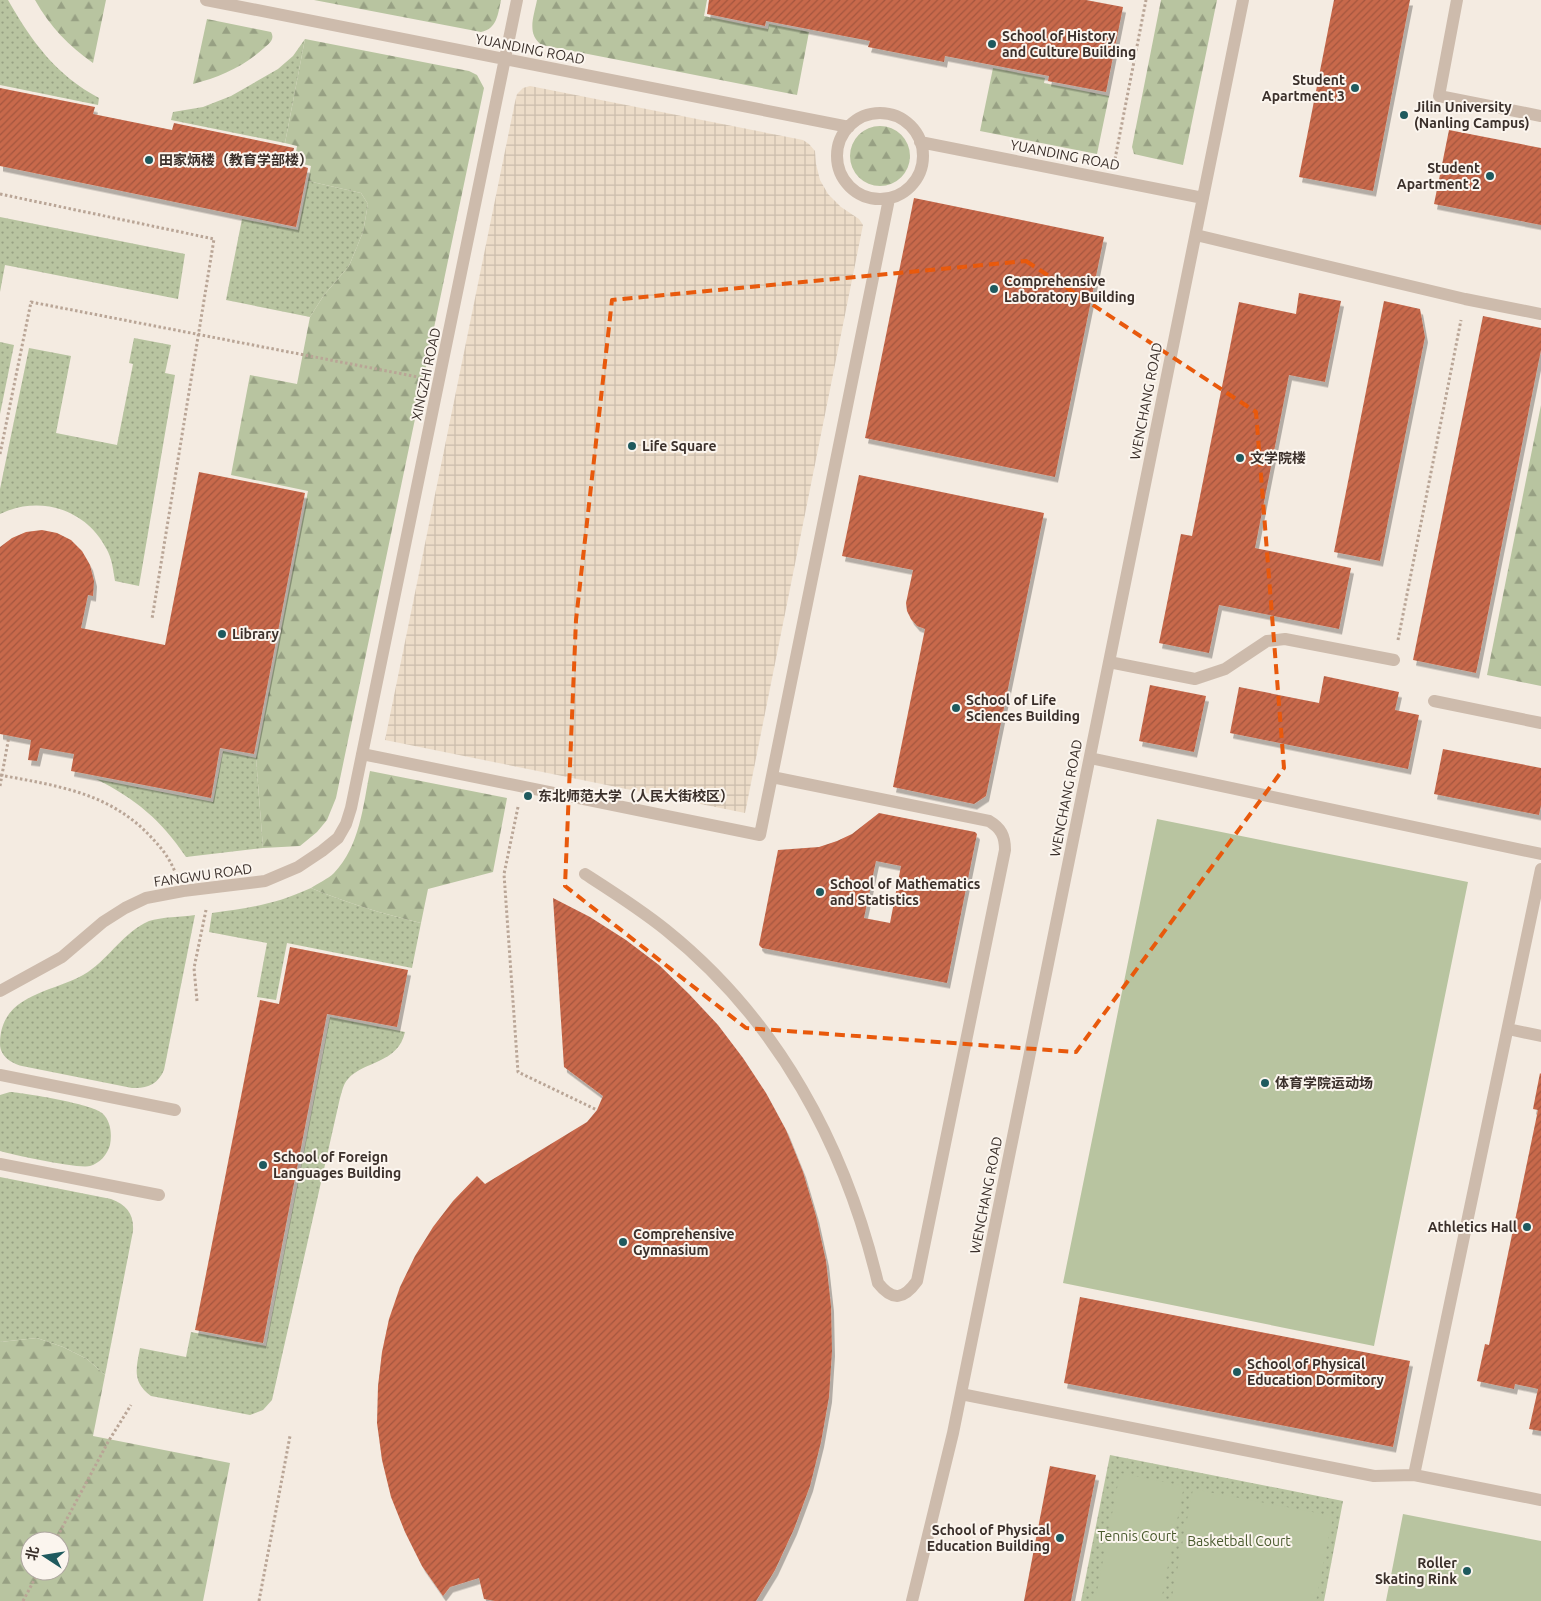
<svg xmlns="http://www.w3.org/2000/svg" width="1541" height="1601" font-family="Ubuntu,'Noto Sans SC',sans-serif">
<defs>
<pattern id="grass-dots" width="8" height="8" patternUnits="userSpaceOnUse" patternTransform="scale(1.25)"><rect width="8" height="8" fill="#b8c4a0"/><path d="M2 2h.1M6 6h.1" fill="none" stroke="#97a083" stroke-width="1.8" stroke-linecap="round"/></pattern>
<pattern id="forest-firs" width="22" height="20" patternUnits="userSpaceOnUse" patternTransform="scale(1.25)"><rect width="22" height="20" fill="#b8c4a0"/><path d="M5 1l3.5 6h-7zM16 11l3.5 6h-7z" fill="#97a083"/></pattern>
<pattern id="plaza-grid" width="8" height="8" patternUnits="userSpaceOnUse" patternTransform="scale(1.25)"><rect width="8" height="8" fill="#ecdcc8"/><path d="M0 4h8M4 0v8" fill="none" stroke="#cbbdac"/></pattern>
<pattern id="building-hatch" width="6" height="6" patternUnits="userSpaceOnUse" patternTransform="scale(1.25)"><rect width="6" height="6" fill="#c8694b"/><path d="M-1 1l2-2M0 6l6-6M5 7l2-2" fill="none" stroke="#a4573f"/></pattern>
<filter id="shadow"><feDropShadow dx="3" dy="5.5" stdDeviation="0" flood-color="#0004"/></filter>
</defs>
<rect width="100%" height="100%" fill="#f4ebe1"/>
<!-- grass -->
<path fill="url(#grass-dots)" d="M0,0h8c24,42 48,75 91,98l-1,7 -98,-20z
M305,39l-20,104 -114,-23 2,-8 30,-5 28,-11 47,-27 15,-13z
M308,181l53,12 7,11 -5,28 -14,34 -25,29 -14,22 -84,-17 16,-81 56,11z
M0,217l185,37 -7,45 -173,-34 -5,27z
M134,338l37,7 -6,28 10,2 -36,211 -24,-5c-2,-12 -3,-23 -9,-33 -20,-39 -67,-53 -106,-34v-25l29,-141 42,8 -15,77 61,12 16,-81 -4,-1z
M0,342l14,3 -14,69z
M223,751l33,7 7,90 -77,9c-25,-37 -50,-58 -90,-78l117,23z
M311,888c36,15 72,26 110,35l-9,45 -125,-25 -11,57 -19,-3 10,-54 -58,-11 3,-19c38,-5 64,-9 99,-25z
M195,915l-31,155c-6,14 -17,19 -32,18l-110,-22c-11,-3 -22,-10 -22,-22 0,-52 56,-51 88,-72 22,-15 36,-40 61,-51 12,-4 33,-4 46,-6z
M330,1017l75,15c-7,32 -42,29 -57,47 -5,5 -6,13 -8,19l-68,302 -9,10 -13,5 -99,-19c-19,-14 -15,-27 -11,-48l46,9 5,-25 75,14z
M10,1092c15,1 82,12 92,21 9,8 10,21 8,32 -3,10 -10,18 -20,21 -12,3 -76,-11 -90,-15v-56z
M0,1177l111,22c16,6 23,15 22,32l-28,144 -18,-16 -24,-12 -26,-9 -37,4z
M1110,1455l233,46 -19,100h-243z"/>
<!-- forest -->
<path fill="url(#forest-firs)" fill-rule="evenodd" d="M35,0h71l-13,63c-24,-17 -43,-36 -58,-63z
M314,0h187c-3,14 -4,29 -20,32z
M537,0h170l-3,16 64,13 1,-5 40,8 -12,63 -255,-50c-16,-11 -8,-29 -5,-45z
M1161,0h56l-34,165 -49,-11 -2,-7z
M207,19l64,13c4,7 -1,11 -7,16 -21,19 -44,29 -71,36z
M305,39l164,32 8,4 7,13 -148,710 -9,22 -10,12 -17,14 -37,2 -7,-90 52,-267 -77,-16 19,-100 47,9 13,-67 14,-22 25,-29 14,-34 5,-28 -7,-11 -53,-12 3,-15 -8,-2 -7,-12 1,-6 -12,-3z
M993,68l52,10 -1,5 65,13 -12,58 -117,-23z
M850 156a30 30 0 1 1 60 0a30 30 0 1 1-60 0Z
M1541,405v281l-54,-11z
M370,771l137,27 -14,74 -65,17 -7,34c-38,-9 -74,-20 -110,-35 7,-5 17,-9 23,-15 26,-27 29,-67 36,-102z
M37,1338l26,9 24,12 18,16 -12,61 137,27 -27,138h-203v-259zM30,1541h30v30h-30z"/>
<!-- pitch -->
<path fill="#b8c4a0" d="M1157,819l311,63 -94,464 -311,-63z
M1120,1473l64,13 -23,115h-66z
M1193,1489l140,27 -17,85h-145z
M1403,1514l138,27v60h-155z"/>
<!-- plaza -->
<path fill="url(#plaza-grid)" d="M530,86l273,54 6,4 6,7 1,13 4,16 8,14 13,13 18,12 4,6 -118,588 -360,-73 130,-638 2,-8 6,-6z"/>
<!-- building -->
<path fill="url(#building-hatch)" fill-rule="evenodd" filter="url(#shadow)" d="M709,0h377l37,7 -17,85 -58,-11 1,-5 -104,-20 -1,6 -76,-15 2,-6 -104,-20 -1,5 -58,-12z
M1334,0h76l-37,191 -74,-14z
M0,88l95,19 -2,7 79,16 2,-7 120,25 -1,5 9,13 6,2 -12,59 -296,-61z
M1449,130l92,18v77l-107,-21z
M914,198l190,39 -49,240 -190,-39z
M1299,293l42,8 -16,81 -36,-7 -34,173 96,20 -12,61 -120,-24 -10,48 -50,-10 22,-109 11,2 47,-234 57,12z
M1384,301l36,8 5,28 -45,224 -46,-9z
M1483,316l58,12v22l-65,323 -63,-13z
M199,472l106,21 -51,261 -34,-6 -9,50 -140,-27 3,-17 -34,-6 -3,13 -9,-1 3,-20 -31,-6v-187l12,-9 14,-6 16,-2 15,3 14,7 11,11 8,14 4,16 -1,15 -5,-1 -7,33 84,17z
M859,475l185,38 -58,283 -12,8 -81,-17 32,-158 -8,-3 -6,-7 -4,-8 -1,-8 7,-33 -71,-14z
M1324,676l75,16 -4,18 24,5 -11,54 -178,-36 9,-46 80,16z
M1150,685l56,11 -12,56 -55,-11z
M1443,749l98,19v37l-2,10 -105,-21z
M879,813l96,19 2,2 -30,149 -185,-35 -3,-3 19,-95 41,-3 18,-6 15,-7zM876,861l25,5 -11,57 -26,-5z
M553,898l37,19 36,23 33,25 30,29 29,31 25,33 23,35 20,37 17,42 13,44 10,45 5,45 1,45 -3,46 -8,45 -11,44 -16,43 -19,41 -19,31h-261l-11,-2 -5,-21 -29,9 -7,9 -21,-30 -17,-34 -14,-35 -9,-37 -5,-37 1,-37 4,-34 7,-33 11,-32 15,-31 18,-29 20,-26 24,-25 8,8 102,-62 10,-12 6,-14 -39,-29z
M290,947l118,23 -11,57 -70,-13 -64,329 -68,-13 65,-330 19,4z
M1540,1073l1,1v357l-12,-2 9,-40 -23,-5 -1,5 -37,-8 8,-37 4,1 49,-235 -5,-1z
M1080,1297l330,64 -17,86 -329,-64z
M1050,1466l46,9 -25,126h-47z"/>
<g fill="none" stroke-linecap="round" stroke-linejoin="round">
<!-- path -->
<path stroke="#b9a596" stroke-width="3" stroke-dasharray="2.5 2.5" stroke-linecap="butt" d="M1115,159l31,-159
M0,194l214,45 -62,380
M0,454l31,-152 387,75
M1398,640l63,-320
M0,775c57,11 109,17 151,62 10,10 19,22 24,35
M0,786l9,-50
M518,807l-14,67 14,198 79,38
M197,1001l-3,-33 12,-58
M55,1541l53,-99 23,-37
M23,1601l16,-30
M259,1601l31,-165"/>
<!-- minor -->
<path stroke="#cdbbac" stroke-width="12" d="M206,0l643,127
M1457,0l-18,96 102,20
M837 156a43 43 0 1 1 86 0a43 43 0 1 1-86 0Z
M920,142l283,56
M1196,235l269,64 76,15
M1109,662l86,17 30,-10 42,-28 18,-2 109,21
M1434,701l107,22
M362,754l398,81 129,-636
M1090,758l451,96
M585,874c28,18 55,35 81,56 112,90 179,215 212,353 15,19 26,16 39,-2l88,-431c0,-14 -4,-22 -16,-29l-217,-44
M0,991l62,-34 41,-35 22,-14 21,-10 37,-7 82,-10 33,-14 24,-16 16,-13 8,-14 5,-16 166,-808
M1508,1029l33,7
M0,1075l175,35
M0,1164l159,31
M961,1394l413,82 40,-1 127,25
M1414,1475l127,-606
M912,1601l41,-168 290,-1433"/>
</g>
<!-- marked area -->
<path fill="none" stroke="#e8590c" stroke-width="4" stroke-dasharray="10 6" stroke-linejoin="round" d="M1026,261l230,151 28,356 -208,284 -330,-24 -181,-142 11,-266 36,-320z"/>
<!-- markers -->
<g fill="#1f5a5e" stroke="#fbf5ee" stroke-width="2">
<circle cx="992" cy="44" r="5"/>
<circle cx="1355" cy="88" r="5"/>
<circle cx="1404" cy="115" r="5"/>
<circle cx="149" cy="160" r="5"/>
<circle cx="1490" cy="176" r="5"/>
<circle cx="994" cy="289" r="5"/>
<circle cx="632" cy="446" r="5"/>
<circle cx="1240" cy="458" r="5"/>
<circle cx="222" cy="634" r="5"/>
<circle cx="956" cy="708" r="5"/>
<circle cx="528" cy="796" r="5"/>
<circle cx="820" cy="892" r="5"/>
<circle cx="1265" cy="1083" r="5"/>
<circle cx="263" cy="1165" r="5"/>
<circle cx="1527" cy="1227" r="5"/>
<circle cx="623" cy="1242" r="5"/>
<circle cx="1237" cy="1372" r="5"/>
<circle cx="1060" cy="1538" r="5"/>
<circle cx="1467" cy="1571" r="5"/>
</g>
<g text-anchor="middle" stroke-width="4" stroke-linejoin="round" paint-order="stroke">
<!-- poi labels -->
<g font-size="14" font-weight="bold" fill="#3b302b" stroke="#fbf5ee" text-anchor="start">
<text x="1002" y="41">School of History<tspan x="1002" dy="16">and Culture Building</tspan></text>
<text x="1345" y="85" text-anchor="end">Student<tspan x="1345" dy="16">Apartment 3</tspan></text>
<text x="1414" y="112">Jilin University<tspan x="1414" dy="16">(Nanling Campus)</tspan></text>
<text x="159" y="165">田家炳楼（教育学部楼）</text>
<text x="1480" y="173" text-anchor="end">Student<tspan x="1480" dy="16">Apartment 2</tspan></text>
<text x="1004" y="286">Comprehensive<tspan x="1004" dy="16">Laboratory Building</tspan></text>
<text x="642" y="451">Life Square</text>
<text x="1250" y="463">文学院楼</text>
<text x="232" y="639">Library</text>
<text x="966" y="705">School of Life<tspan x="966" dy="16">Sciences Building</tspan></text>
<text x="538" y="801">东北师范大学（人民大街校区）</text>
<text x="830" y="889">School of Mathematics<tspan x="830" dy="16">and Statistics</tspan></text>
<text x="1275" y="1088">体育学院运动场</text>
<text x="273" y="1162">School of Foreign<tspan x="273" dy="16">Languages Building</tspan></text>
<text x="1517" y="1232" text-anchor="end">Athletics Hall</text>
<text x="633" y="1239">Comprehensive<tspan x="633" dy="16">Gymnasium</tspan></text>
<text x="1247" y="1369">School of Physical<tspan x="1247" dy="16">Education Dormitory</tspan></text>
<text x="1050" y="1535" text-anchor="end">School of Physical<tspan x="1050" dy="16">Education Building</tspan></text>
<text x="1457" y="1568" text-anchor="end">Roller<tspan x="1457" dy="16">Skating Rink</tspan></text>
</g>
<!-- street labels -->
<g font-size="14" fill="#3b302b" stroke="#fbf5ee">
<text transform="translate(530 49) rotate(11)" y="5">YUANDING ROAD</text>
<text transform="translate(1065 155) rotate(11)" y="5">YUANDING ROAD</text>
<text transform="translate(426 374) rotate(-78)" y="5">XINGZHI ROAD</text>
<text transform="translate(1146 401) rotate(-79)" y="5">WENCHANG ROAD</text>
<text transform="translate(1066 798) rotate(-79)" y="5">WENCHANG ROAD</text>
<text transform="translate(203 875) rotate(-8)" y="5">FANGWU ROAD</text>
<text transform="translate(986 1195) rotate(-79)" y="5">WENCHANG ROAD</text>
</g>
<!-- park labels -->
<g font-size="14" fill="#4a5a2e" stroke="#fbf5ee">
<text x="1137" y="1541">Tennis Court</text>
<text x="1239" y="1546">Basketball Court</text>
</g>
</g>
<!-- north arrow -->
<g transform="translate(45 1556) rotate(282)"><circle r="24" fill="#fbf5ee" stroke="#aea6a0"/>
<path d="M0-4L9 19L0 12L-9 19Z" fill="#1f5a5e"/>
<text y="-8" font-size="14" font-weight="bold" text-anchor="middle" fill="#3b302b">北</text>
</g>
</svg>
